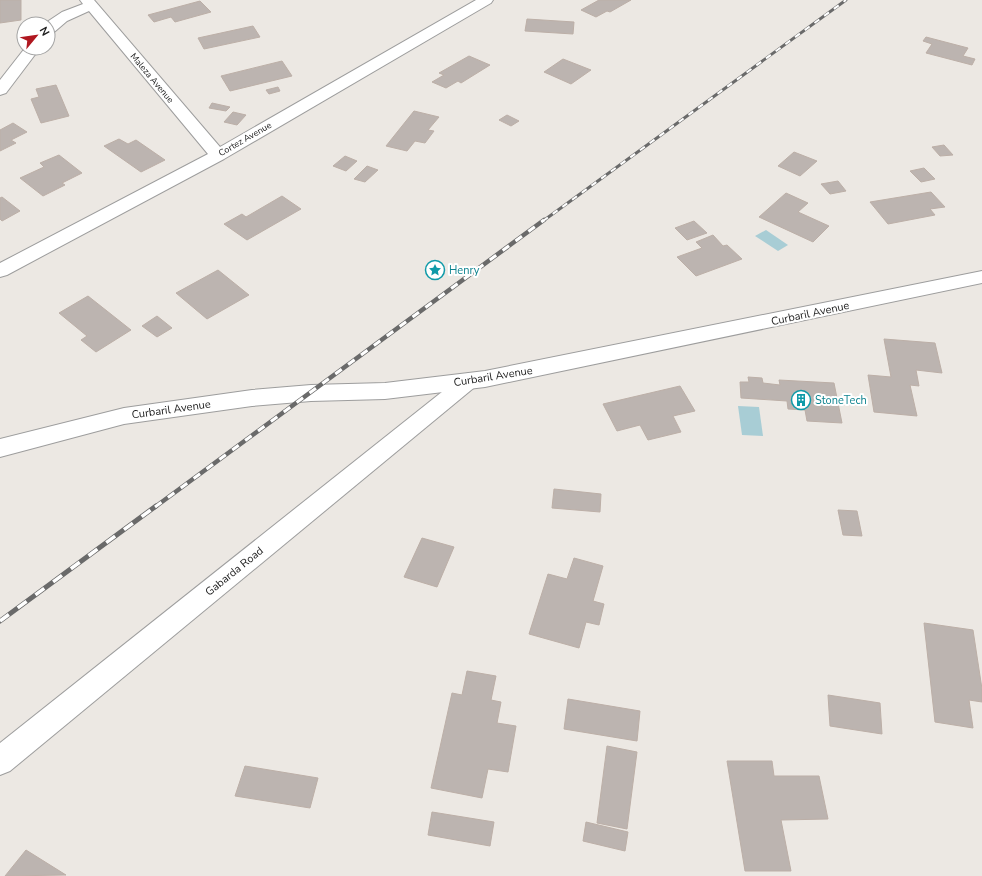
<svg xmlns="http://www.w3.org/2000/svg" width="982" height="876" viewBox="0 0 982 876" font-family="'Nunito Sans',sans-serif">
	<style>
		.water { fill: #a8cdd5 }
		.building { fill: #bcb4b0; stroke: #bcafa7 }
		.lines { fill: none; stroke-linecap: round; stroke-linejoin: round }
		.minor-casing { stroke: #9d9d9d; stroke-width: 2 }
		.tertiary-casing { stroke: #9d9d9d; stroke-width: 2 }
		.minor { fill: #fff; fill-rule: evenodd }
		.tertiary { fill: #fff; fill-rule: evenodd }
		.rail-far2-casing { stroke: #6a6a6a; stroke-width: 3 }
		.rail-far1-casing { stroke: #6a6a6a; stroke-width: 4.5 }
		.rail-casing { stroke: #6a6a6a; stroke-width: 5 }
		.rail-far2 { stroke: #fff; stroke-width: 2; stroke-dasharray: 6; stroke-linecap: butt }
		.rail-far1 { stroke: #fff; stroke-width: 3; stroke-dasharray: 8; stroke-linecap: butt }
		.rail { stroke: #fff; stroke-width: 3.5; stroke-dasharray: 11; stroke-linecap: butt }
		.labels { text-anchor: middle; stroke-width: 4; stroke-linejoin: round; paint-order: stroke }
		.far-street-label { font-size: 9px; fill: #1c1c1c; stroke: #fff }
		.culture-label { font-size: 11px; fill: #0d838f; stroke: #fff; text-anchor: start }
		.street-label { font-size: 11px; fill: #1c1c1c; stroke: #fff }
	</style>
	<rect width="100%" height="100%" fill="#ece8e3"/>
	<!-- water -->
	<g class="water">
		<path d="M766,230l22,15 -10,6 -23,-15z"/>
		<path d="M738,406l21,1 4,29 -21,-1z"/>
	</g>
	<!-- building -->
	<g class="building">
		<path d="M0,0h21v20l-21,3z"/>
		<path d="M599,0h32l-21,12 -3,-1 -11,6 -15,-7z"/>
		<path d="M200,1l11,11 -36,10 -4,-5 -17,5 -6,-7z"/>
		<path d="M527,19l47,3 -1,12 -48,-3z"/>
		<path d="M253,26l7,11 -56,12 -6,-11z"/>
		<path d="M926,37l42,11 -5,8 12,3 -3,6 -46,-12 6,-9 -9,-3z"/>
		<path d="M469,56l21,9 -29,18 -3,-2 -12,7 -14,-6 12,-7 -5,-2z"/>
		<path d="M563,59l28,11 -20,14 -27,-12z"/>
		<path d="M282,61l10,15 -62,15 -9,-15z"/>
		<path d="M56,85l13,31 -28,7 -10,-24 8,-2 -3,-8z"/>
		<path d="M278,87l2,4 -11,3 -3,-4z"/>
		<path d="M212,103l18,4 -4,4 -17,-3z"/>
		<path d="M414,111l25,6 -11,13 6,1 -9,12 -10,-2 -8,10 -21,-5z"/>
		<path d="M233,112l13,3 -9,10 -13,-3z"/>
		<path d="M507,115l12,6 -8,5 -12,-6z"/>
		<path d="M13,123l14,9 -16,8 5,3 -16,8v-21z"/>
		<path d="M119,139l9,5 8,-4 29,20 -24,12 -37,-26z"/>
		<path d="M944,145l9,10 -13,1 -8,-9z"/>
		<path d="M794,152l23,9 -17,15 -22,-10z"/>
		<path d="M59,155l23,18 -20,10 3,2 -22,11 -23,-18 24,-11 -4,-4z"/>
		<path d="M345,156l12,5 -11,10 -13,-5z"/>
		<path d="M367,166l11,4 -13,12 -11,-3z"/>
		<path d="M924,168l11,11 -14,3 -11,-11z"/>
		<path d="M838,181l8,10 -16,3 -9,-10z"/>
		<path d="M931,192l14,15 -15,2 5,6 -47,9 -18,-22z"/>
		<path d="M786,193l22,10 -10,9 31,14 -16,16 -54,-25z"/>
		<path d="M282,196l19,13 -54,31 -23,-16 18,-10 4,3z"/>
		<path d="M2,197l18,14 -18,10 -2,-2v-21z"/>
		<path d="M694,221l13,12 -20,7 -12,-12z"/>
		<path d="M713,235l10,11 4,-1 15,14 -46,17 -19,-19 25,-9 -6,-6z"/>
		<path d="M218,270l31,25 -42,24 -31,-26z"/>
		<path d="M88,296l43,34 -35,22 -15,-12 6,-4 -28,-23z"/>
		<path d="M157,316l15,12 -15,9 -15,-11z"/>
		<path d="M884,339l51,4 7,30 -26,-3 3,16 -9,-1 7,31 -43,-4 -6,-37 23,2z"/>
		<path d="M748,377l14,1 1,5 17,2 -1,-5 55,3 8,40 -35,-2 -2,-11 -17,-1 -1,-8 -46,-3 -1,-16h9z"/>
		<path d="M680,386l15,25 -22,5 8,16 -33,8 -8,-15 -23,6 -14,-27z"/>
		<path d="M554,489l47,5 -1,18 -48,-4z"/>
		<path d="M838,510l19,1 5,25 -19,-1z"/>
		<path d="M422,538l32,9 -17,40 -33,-10z"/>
		<path d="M574,558l29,8 -10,35 11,3 -5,21 -13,-3 -7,26 -50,-14 19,-60 19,5z"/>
		<path d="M924,623l49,7 9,59v13l-13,-2 4,28 -38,-6z"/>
		<path d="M467,671l29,5 -5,24 10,2 -4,21 19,3 -8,46 -20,-3 -6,29 -51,-10 21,-95 10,2z"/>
		<path d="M828,695l52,8 2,31 -52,-8z"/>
		<path d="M568,699l72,12 -3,30 -73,-12z"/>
		<path d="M607,746l30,6 -10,77 -30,-6z"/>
		<path d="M727,761h45l2,15h45l9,43 -47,1 10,51h-46z"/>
		<path d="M245,766l73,12 -8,30 -75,-12z"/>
		<path d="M432,812l62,10 -4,24 -62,-11z"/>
		<path d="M586,822l42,10 -3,19 -42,-10z"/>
		<path d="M26,850l40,25 -61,1z"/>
	</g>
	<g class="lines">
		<!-- minor casing -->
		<g class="minor-casing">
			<g id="minor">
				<path d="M80,0h14l126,147 256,-147h17l-2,3 -267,156 -217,116 -7,2v-14l208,-109 -119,-143 -22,10 -14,12 -5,1v-10h-2l1,-2 15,-10 21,-8z"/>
				<path d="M25,48h15l-34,45 -6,2v-15z"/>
				<path d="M469,373l7,3 3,5 -3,5 -466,385 -10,4v-32l462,-367z"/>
			</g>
		</g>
		<!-- tertiary casing -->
		<g class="tertiary-casing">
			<path id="tertiary" d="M982,271v12l-497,104 -100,12 -74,2 -59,5 -128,18 -124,33v-18l124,-31 128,-18 59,-5 74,-2 100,-12z"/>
		</g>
		<!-- minor -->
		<use href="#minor" class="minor"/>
		<!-- tertiary -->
		<use href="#tertiary" class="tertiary"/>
		<!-- rail-far2 casing -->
		<g class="rail-far2-casing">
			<path id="rail-far2" d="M543,221l303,-221"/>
		</g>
		<!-- rail-far1 casing -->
		<g class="rail-far1-casing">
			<path id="rail-far1" d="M155,507l389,-287"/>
		</g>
		<!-- rail casing -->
		<g class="rail-casing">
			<path id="rail" d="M0,621l156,-115"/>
		</g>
		<!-- rail-far2 -->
		<use href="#rail-far2" class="rail-far2"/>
		<!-- rail-far1 -->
		<use href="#rail-far1" class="rail-far1"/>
		<!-- rail -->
		<use href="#rail" class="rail"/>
	</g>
	<!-- icons -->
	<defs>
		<g id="sight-ring" transform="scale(1)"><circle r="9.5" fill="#fff" stroke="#0f9aa8" stroke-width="1.5"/><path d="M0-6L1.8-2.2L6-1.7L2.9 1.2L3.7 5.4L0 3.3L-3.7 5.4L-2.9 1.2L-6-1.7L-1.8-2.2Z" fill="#0f9aa8"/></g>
		<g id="building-ring" transform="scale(1)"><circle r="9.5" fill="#fff" stroke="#0f9aa8" stroke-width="1.5"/><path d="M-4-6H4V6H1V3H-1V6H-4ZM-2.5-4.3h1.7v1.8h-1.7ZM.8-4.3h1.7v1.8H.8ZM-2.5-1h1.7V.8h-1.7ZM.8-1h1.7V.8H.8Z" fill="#0f9aa8"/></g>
	</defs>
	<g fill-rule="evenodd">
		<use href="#sight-ring" x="435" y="270"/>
		<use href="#building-ring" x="801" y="400"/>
	</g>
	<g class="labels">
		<!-- far-street labels -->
		<g class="far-street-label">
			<text transform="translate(152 78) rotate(50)" y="3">Maleza Avenue</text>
			<text transform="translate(245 139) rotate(-30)" y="3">Cortez Avenue</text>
		</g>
		<!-- culture labels -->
		<g class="culture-label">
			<text x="449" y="274">Henry</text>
			<text x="815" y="404">StoneTech</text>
		</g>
		<!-- street labels -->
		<g class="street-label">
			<text transform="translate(810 313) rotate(-12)" y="4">Curbaril Avenue</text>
			<text transform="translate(493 376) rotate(-9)" y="4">Curbaril Avenue</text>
			<text transform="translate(171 409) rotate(-8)" y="4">Curbaril Avenue</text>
			<text transform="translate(234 571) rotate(-39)" y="4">Gabarda Road</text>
		</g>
	</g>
	<!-- north arrow -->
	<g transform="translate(36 36) rotate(61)"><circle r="19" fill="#ffffff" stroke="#a4a4a4"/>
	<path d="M0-3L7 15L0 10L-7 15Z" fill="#b01820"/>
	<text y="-6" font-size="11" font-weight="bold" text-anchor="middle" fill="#1c1c1c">N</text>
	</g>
</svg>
